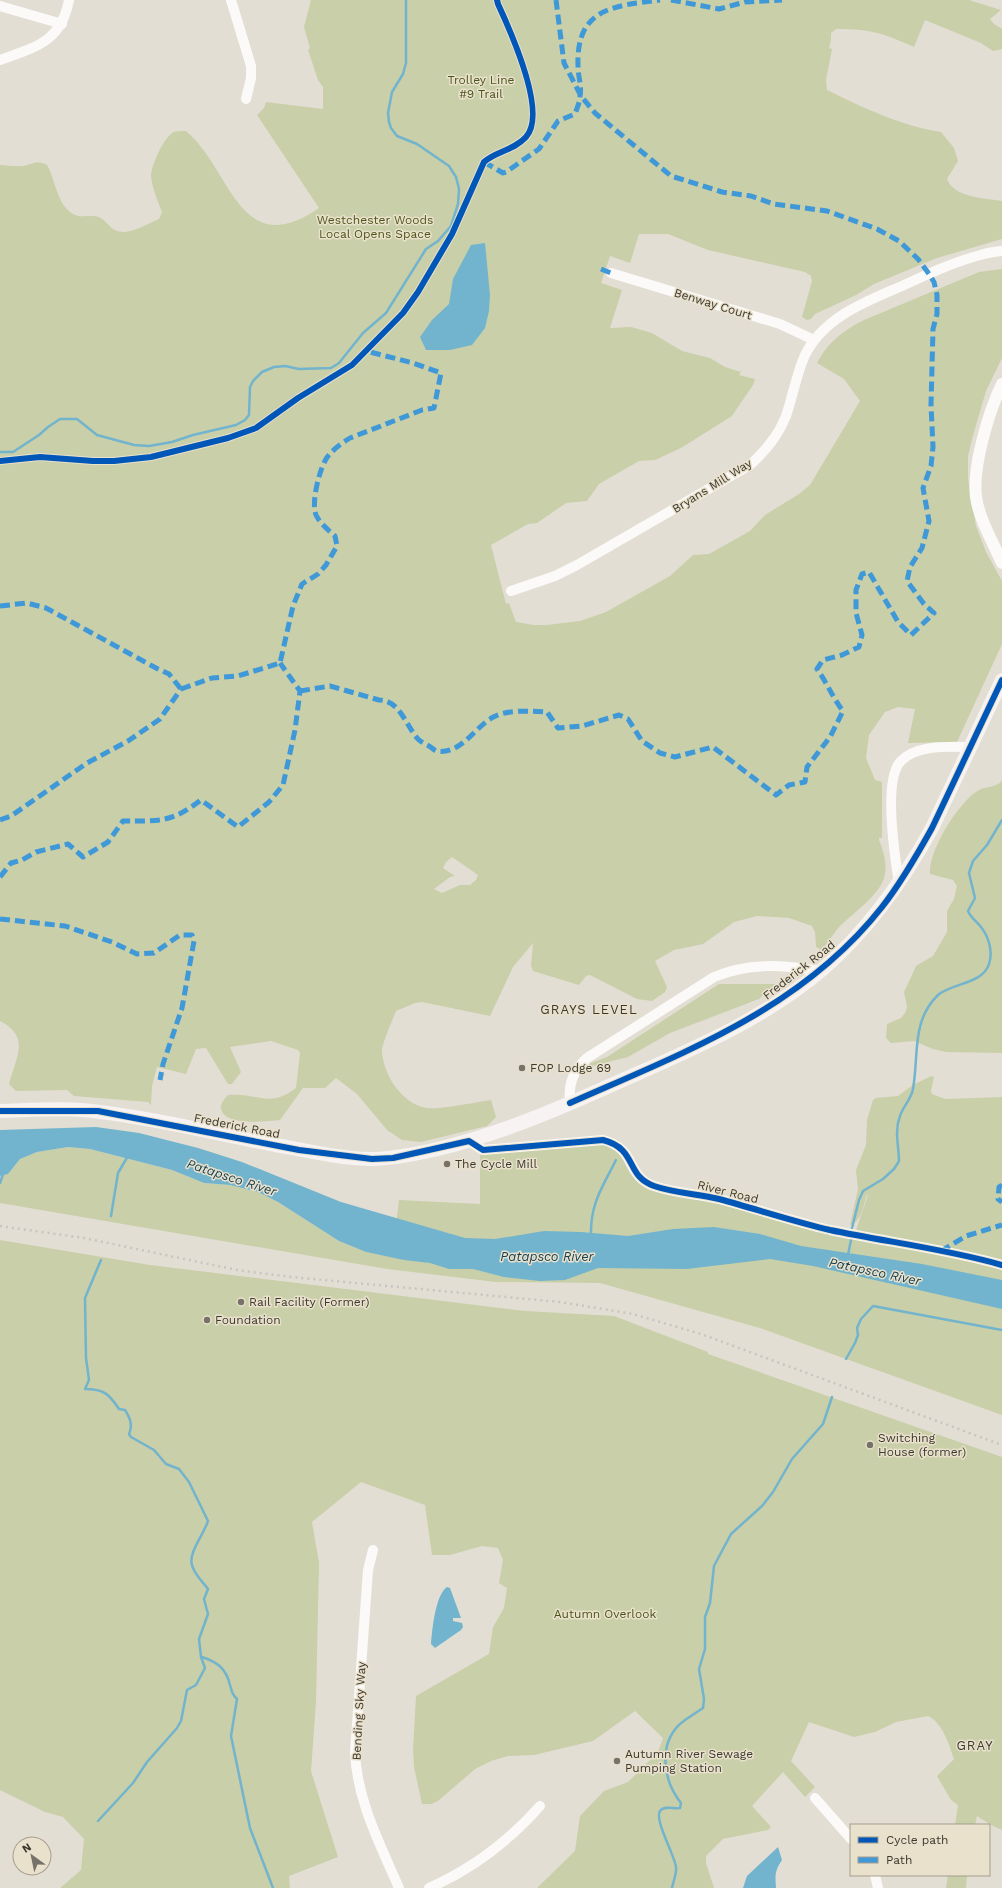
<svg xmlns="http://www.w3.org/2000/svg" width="1002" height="1888" viewBox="0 0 1002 1888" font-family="'Work Sans',sans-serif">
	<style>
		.green { fill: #c9cfa8; fill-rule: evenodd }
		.water { fill: #72b4cd }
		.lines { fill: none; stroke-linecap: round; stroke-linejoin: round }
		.stream { stroke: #72b4cd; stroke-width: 2.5 }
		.minor { stroke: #fbfaf8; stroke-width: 10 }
		.tertiary { stroke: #fbfaf8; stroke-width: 12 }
		.secondary { stroke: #f7f3f2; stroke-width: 14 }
		.rail { stroke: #c7c5c2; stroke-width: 2.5; stroke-dasharray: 2 4; stroke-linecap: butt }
		.quiet { stroke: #3f98d7; stroke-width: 5; stroke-dasharray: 10 5; stroke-linecap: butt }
		.cycleway-casing { stroke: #eae1cc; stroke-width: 8 }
		.cycleway { stroke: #0057b8; stroke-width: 6 }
		.poi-dot { fill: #767269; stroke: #eae1cc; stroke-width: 1.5 }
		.labels { text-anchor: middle; stroke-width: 3; stroke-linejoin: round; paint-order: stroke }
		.park-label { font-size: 12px; fill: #4a551a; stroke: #eae1cc }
		.street-label { font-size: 12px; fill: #3c3830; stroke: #eae1cc }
		.poi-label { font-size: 12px; fill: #3c3830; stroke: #eae1cc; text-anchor: start }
		.neighbourhood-label { font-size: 13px; letter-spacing: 1px; fill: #3c3830; stroke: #eae1cc }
		.water-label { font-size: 13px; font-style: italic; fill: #174153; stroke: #eae1cc }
	</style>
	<rect width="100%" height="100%" fill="#e3ded3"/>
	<!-- green -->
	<g class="green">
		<path d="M311,0h658l32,10 -11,9 4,5 8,5v20l-9,2 -12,-8 -56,-23 -11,27c-31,-14 -44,-18 -78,-18l-5,4v7l-2,8 3,1 -6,31 1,10c36,18 75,36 114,42l13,16 4,13 -11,18c7,19 38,19 55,22v38l-65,19 -63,26 -18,11 -41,19 -4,5 -4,1 -5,-3 10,-36 -1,-5 -6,-4 -97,-22 -40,-16h-29l-9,29 -20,-7 -9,27 21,7 -12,38 21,-1 21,6 30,18 28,7 15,9 16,5 -2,3 16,4 -2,6 -21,31 -51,32 -26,12 -16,1 -40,23 -12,17 -21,2 -29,20 -9,1 -37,21 15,59 3,-1 7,19 18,3h13l33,-4 26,-9 64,-36 23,-21 16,-1 41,-23 15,-16 34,-21 11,-9 50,-84 -16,-22 -27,-16c11,-21 27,-33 47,-43l115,-48 23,-3v89l-16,33 -14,48 -4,17v22l8,48 10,26 16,29v63l-45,98 -49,1 7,-34 -17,-2 -13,5 -16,23 -3,23 9,22 7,2v56h-3v2c4,10 8,22 6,34 -3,20 -32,39 -46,53 -6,7 -11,15 -17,23l-6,-3 -1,-15 -3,-6 -23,-8 -32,-2 -23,6 -31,22 -29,6 -19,11 12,26 -2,5 -13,9 -15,-2 -47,-24 -4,1 -7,9 -46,-14 -2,-6 2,-22 -20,24 -23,49 -68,-14 -7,1 -19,8c-3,8 -15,35 -14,41 2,24 20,52 45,56 12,2 50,-6 64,-8l5,17 -9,9 -66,16 -19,-2 -15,-10 -30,-36 -21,-16 -11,10h-22l-23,32c-13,1 -57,7 -59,-12 -1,-4 4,-10 7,-13 29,-3 41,14 68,-7l4,-35 -2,-3 -27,-9 -41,6 11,25 -9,12h-4l-22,-36 -10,1 -10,25 -29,-7 -5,19 -1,19 -3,-3 -74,-6 -7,-6 -51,1 -7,-7c7,-27 22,-47 -9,-63v-856c7,0 16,2 23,1 10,-2 14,-7 24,-1 9,15 10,45 31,51 6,1 15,-1 21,1 5,2 10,9 14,12 14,9 33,-5 46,-10l3,-7c-4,-11 -10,-24 -11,-36 0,-10 13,-40 23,-44 3,-1 8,-1 12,-1 46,39 53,132 133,77l-62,-93 7,-7 2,-6 57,7v-22l-5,-7 -10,-30 2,-2 -6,-21zM452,857l26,18 -2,5 -6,5h-10l-18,8 -8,-4 16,-12 5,-1 -12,-8 3,-6z"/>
		<path d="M1002,781v272l-56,-1 -13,-3 -19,-8 -23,2 -5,-5 1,-14 14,-6 4,-5 2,-6 -3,-15 9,-19 3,-7 17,-10 14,-24v-21l7,-12 3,-13 -4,-6 -23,-6c-2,-23 29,-73 49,-84 8,-4 16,-2 23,-9z"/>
		<path d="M719,984h56l-16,15 -89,34 -42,24 -43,11 6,-5 16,-6z"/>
		<path d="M931,1076l3,1 -3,14 1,3 13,5 57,-2v318l-242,-87 -160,-45 -104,-1 -109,-13 -387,-66v-27l8,-2 12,-15 17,-7 31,-5 22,2 82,21 32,13 26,2 28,7 20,10 61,39 27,11 26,5 7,-57 81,4v-50l121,-10c27,8 20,23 36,37 5,5 10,7 17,9l62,13 137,36 15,-44h-1c-4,11 -5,26 -17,30l8,-36 -2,-19 10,-25 1,-25 6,-20 3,-2 22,-2 15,-11z"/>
		<path d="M0,1240l150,25 375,46 89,5 94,36v2l294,103v373l-11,-5 -14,-9 -2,9h-20l3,-20 -7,-5 -14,-24 17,-17c-5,-14 -11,-36 -26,-43l-32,6 -21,10 -21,5 -45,-15 -18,39 24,26 -10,10 -22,-25 -31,34 19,21 -3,3 -45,9 -17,17v7l8,25h-177l38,-37 5,-35 24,-25 24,-9 30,-30 5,-14 -28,-27 -42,30 -59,14 -26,1 -17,5 -16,8 -37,32 -7,3h-9l-8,-37 -1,-17 3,-54 73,-42 4,-27 11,-19 3,-20 -8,-5 4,-23 -5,-12 -16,-2 -32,9h-18l-7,-50 -64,-23 -49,40 7,41 -3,139 -5,69 27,86 -49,19 1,12h-230l21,-18 3,-31 -21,-22 -18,-5 -45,-22z"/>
		<path d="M948,1875h19l-1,13h-20z"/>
	</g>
	<!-- water -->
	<g class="water">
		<path d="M485,243l5,52 -1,16 -4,17 -13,17 -22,5h-24l-6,-13 12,-17 17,-16 4,-25 18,-34z"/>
		<path d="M96,1127l43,6 59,15 44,14 99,40 124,36 30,1 49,-8 37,1 47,4 45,-7 41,-2 46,7 41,12 121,18 80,16v29l-189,-43 -43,-7 -83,10 -89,-1 -33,12 -25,1 -36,-4 -31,-8h-24l-19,-6 -26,-3 -38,-8 -27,-11 -61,-39 -20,-10 -28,-7 -26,-2 -32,-13 -82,-21 -22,-2 -31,5 -17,7 -12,15 -8,2v-46z"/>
		<path d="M447,1587l3,1 11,30h-8v3l9,2 1,4 -2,3 -26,18 -4,-4c1,-12 4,-49 16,-57z"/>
		<path d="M778,1847l4,13c-7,11 -7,14 -6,28h-33l4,-12z"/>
	</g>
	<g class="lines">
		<!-- stream -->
		<g class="stream">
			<path d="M0,452h13l26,-17 9,-8 12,-8h17l20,16 37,10 15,1 23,-4 21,-7 43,-10 9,-5 4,-5 1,-28 3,-6 9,-9 12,-5 11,-1 14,3 32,-1 8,-5 24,-30 23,-20 40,-64 12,-8 13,-15 7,-22 1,-15 -3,-12 -7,-11 -32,-22 -20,-8 -6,-8 -2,-6 -1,-9 4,-21 11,-18 3,-11v-63"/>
			<path d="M0,1183l3,-9"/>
			<path d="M111,1216l7,-43 10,-17"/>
			<path d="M852,1228l7,-28 4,-9 20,-12 11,-10 5,-8c0,-14 -5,-30 1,-45 3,-10 11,-16 13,-27 6,-33 -2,-68 25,-94 14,-12 45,-11 51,-31 4,-12 0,-27 -8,-37 -5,-6 -10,-9 -13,-16l7,-13 -6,-25 4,-12 14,-16 15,-25"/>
			<path d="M591,1236c-1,-32 11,-48 25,-76"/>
			<path d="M848,1255l3,-15"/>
			<path d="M846,1359l9,-16 3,-8 -1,-7 4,-9 12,-13 129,24"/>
			<path d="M202,1657c15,5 24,11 28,28 2,7 2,9 7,14l-6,37 19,92 23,60"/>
			<path d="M98,1821l35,-38 14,-21 30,-34 4,-7 6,-31 9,-5 9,-17 -4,-11 -2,-18 9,-25 -4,-15 4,-10c-6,-8 -14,-15 -16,-24 -4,-12 12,-31 16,-44l-19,-39 -10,-13 -13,-5 -12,-14 -23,-13 -2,-3c4,-9 1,-16 -4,-24l-6,-1c-10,-15 -15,-20 -34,-20l4,-9 -3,-22 -1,-60 16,-38"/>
			<path d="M672,1888c1,-6 5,-15 4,-21 -1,-11 -22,-47 -16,-56 4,-6 14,-2 20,-3l1,-5c-19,-24 -24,-63 4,-83 6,-4 12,-8 18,-12l1,-9 -5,-30 6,-20v-32l5,-14 4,-37 17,-32 31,-28 11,-14 19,-33 31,-35 9,-27"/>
		</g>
		<!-- minor -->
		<g class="minor">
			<path d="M231,0l20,66v12l-5,21"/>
			<path d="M0,6l62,18"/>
			<path d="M0,60c36,-13 61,-18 69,-60"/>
			<path d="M611,273l169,51 34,16"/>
			<path d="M511,591l44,-15 22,-11 173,-100c16,-15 28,-29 36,-49 7,-20 10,-41 19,-61 19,-38 60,-53 97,-69 26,-12 54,-25 82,-32 6,-2 12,-2 18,-3"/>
			<path d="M899,883c-4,-25 -16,-101 1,-121 16,-18 49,-15 71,-15"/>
			<path d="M570,1103c-2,-19 3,-32 17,-45l127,-81c36,-15 69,-12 106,-6"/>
			<path d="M469,1141l14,9 120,-10c35,9 22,36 51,46 20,7 44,8 65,13 37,10 73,22 111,31 57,12 116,19 172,35"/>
			<path d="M373,1550l-5,20 -13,182c2,49 25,92 44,136"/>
			<path d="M815,1798l36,41"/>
			<path d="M875,1875l3,13"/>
			<path d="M429,1888c43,-19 80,-47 111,-82"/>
		</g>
		<!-- tertiary -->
		<path class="tertiary" d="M1002,384c-13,27 -30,83 -26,113 3,22 17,45 26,66"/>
		<!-- secondary -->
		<path class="secondary" d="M0,1111c33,-1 68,-4 100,1 59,7 118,22 176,33 31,6 63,13 94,14 23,0 46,-5 68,-10 62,-15 120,-40 178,-66 72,-32 146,-62 207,-114 46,-40 80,-88 109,-141l70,-148"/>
		<!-- rail -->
		<path class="rail" d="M0,1226l84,12 153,32 54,7 269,25 73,12 68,20 301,111"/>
		<!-- quiet -->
		<g class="quiet">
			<path d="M671,0l48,9 26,-7 37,-2"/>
			<path d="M484,162l19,11 3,-1 33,-23 19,-28 17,-7c2,-6 5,-12 5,-18 2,-9 -2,-20 -2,-30 -2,-58 35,-60 82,-66"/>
			<path d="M601,269l10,4"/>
			<path d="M0,606l27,-3 19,5 110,60 13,6 12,15"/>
			<path d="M181,689l31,-11 26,-2 42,-13 13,-57 9,-22 16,-10 8,-9 11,-19 -2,-10c-7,-6 -15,-13 -19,-21 -5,-12 3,-43 9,-54 4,-9 17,-18 25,-23l72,-28 12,-2 7,-35 -28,-10 -47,-12"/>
			<path d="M300,691l30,-5 49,14c21,0 27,26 39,39 3,3 7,5 11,7 2,1 5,4 7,5 24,4 37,-21 54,-32 14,-10 41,-8 57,-7l11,16 24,-2 37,-11 9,4 14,22 18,12 15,4 38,-10 63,48 13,-10 16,-3 2,-15 23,-30 13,-26c-10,-13 -16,-28 -26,-42l6,-9 19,-5 17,-8 3,-12 -6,-22v-23l6,-16 7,-2 29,50 13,13 23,-22 -10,-9 -17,-23 3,-14 12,-19 7,-27 -6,-33 8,-22 2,-19 -2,-42 2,-76 4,-15v-19l-3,-13 -5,-8 -11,-15 -19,-18 -22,-12 -50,-18 -53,-7 -23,-8 -29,-4 -51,-16 -76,-63 -14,-17 -17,-33 -8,-63"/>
			<path d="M0,820l11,-4 76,-53 41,-22 32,-22 21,-30"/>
			<path d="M0,877l11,-14 11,-3 14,-8 32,-8 15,13 25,-15 15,-21c36,0 48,2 78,-21l37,27 31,-25 14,-17 12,-55 5,-39 -20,-28"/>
			<path d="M0,919l65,7 47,16 25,12 17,-1 26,-18h12l2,6 -12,67 -19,56 -3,16"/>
			<path d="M1002,1185l-3,2 -1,12 4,3"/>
			<path d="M941,1251l25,-15 36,-11"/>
		</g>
		<!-- cycleway casing -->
		<g class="cycleway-casing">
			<g id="cycleway">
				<path d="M0,461l40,-4 53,4h21l37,-4 77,-19 28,-10 42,-30 54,-33 51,-52 15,-21 34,-58 32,-72c12,-11 29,-11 42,-25 22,-24 -16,-107 -28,-133l-1,-4"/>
				<path d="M570,1103c115,-51 232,-94 312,-196 19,-24 35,-52 50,-79l70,-148"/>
				<path d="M0,1111h98l201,39 73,9 21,-1 76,-17 14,9 120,-10c35,9 22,36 51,46 20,7 44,8 65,13 37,10 73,22 111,31 57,12 116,19 172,35"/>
			</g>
		</g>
		<!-- cycleway -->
		<use href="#cycleway" class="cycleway"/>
	</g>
	<!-- markers -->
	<g class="poi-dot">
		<circle cx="522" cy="1068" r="4"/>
		<circle cx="447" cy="1164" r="4"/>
		<circle cx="241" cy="1302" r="4"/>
		<circle cx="207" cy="1320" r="4"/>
		<circle cx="870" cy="1445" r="4"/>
		<circle cx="617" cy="1761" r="4"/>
	</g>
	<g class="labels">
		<!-- park labels -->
		<g class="park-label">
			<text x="481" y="84">Trolley Line<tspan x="481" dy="14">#9 Trail</tspan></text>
			<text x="375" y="224">Westchester Woods<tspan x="375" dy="14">Local Opens Space</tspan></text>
			<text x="605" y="1618">Autumn Overlook</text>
		</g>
		<!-- street labels -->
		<g class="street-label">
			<text transform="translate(713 304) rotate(17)" y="4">Benway Court</text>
			<text transform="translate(712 486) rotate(-32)" y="4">Bryans Mill Way</text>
			<text transform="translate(799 970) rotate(-38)" y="4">Frederick Road</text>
			<text transform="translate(237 1126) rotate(11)" y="4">Frederick Road</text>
			<text transform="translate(728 1192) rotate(14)" y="4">River Road</text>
			<text transform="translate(359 1711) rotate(-87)" y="4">Bending Sky Way</text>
		</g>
		<!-- poi labels -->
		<g class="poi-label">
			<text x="530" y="1072">FOP Lodge 69</text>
			<text x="455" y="1168">The Cycle Mill</text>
			<text x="249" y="1306">Rail Facility (Former)</text>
			<text x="215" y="1324">Foundation</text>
			<text x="878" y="1442">Switching<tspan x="878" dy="14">House (former)</tspan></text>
			<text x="625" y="1758">Autumn River Sewage<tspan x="625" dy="14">Pumping Station</tspan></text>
		</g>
		<!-- neighbourhood labels -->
		<g class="neighbourhood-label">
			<text x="589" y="1014">GRAYS LEVEL</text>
			<text x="975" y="1750">GRAY</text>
		</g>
		<!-- water labels -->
		<g class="water-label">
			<text transform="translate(232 1177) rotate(18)" y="5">Patapsco River</text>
			<text x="547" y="1261">Patapsco River</text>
			<text transform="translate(875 1271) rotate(12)" y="5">Patapsco River</text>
		</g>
	</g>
	<!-- legend -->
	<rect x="850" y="1824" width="140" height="52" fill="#eae1cc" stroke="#a49d8e"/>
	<rect x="858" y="1837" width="20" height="6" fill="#0057b8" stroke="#a49d8e"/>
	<text x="886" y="1844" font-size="12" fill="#3c3830">Cycle path</text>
	<rect x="858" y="1857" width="20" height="6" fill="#3f98d7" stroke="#a49d8e"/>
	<text x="886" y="1864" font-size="12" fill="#3c3830">Path</text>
	<!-- north arrow -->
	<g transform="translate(32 1856) rotate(327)"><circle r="19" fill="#eae1cc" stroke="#a49d8e"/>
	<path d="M0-3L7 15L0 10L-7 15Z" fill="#767269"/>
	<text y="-6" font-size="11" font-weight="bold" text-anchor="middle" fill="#3c3830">N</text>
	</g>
</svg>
